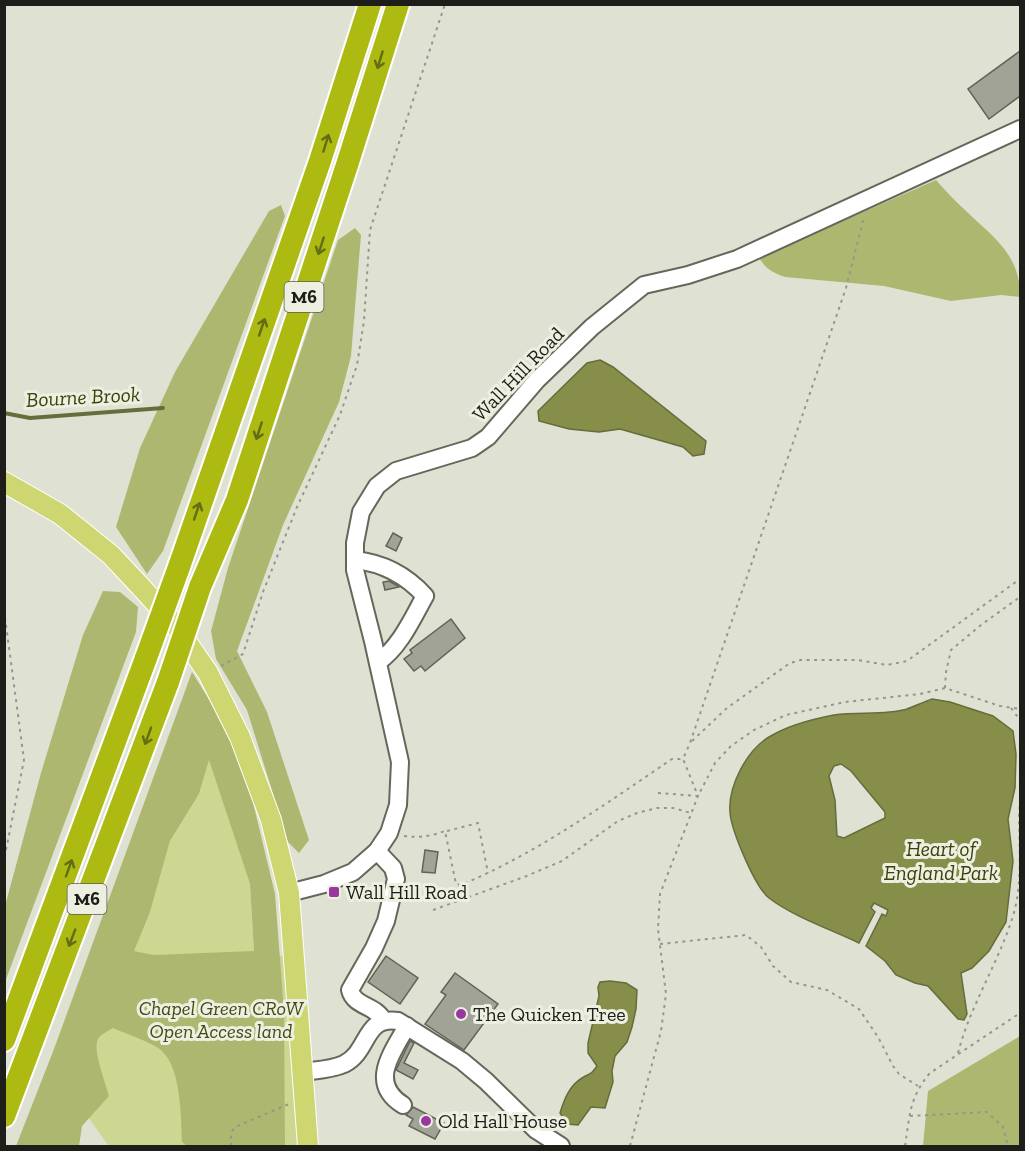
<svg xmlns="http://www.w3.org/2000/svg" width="1025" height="1151" viewBox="0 0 1025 1151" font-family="'Zilla Slab',serif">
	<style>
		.green { fill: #cdd792 }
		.forest { fill: #adb770; fill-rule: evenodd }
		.water { fill: #868e49; stroke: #666c3b; stroke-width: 1.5; fill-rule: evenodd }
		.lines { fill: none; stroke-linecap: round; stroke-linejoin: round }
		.stream { stroke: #666c3b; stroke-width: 4 }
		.building { fill: #a1a396; stroke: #616357; stroke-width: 1.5 }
		.minor-casing { stroke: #65675a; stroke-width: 20 }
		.major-casing { stroke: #fff; stroke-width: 22 }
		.highway-casing { stroke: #fff; stroke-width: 26 }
		.path { stroke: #95978c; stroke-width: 2; stroke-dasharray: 3 4.5; stroke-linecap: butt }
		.minor { stroke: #fff; stroke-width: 16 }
		.major { stroke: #cdd671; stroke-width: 20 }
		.highway { stroke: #acba12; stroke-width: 22 }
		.highway-bridge-casing { stroke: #fff; stroke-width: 26; stroke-linecap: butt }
		.highway-bridge { stroke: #acba12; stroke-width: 22 }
		.oneway { stroke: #646c16 }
		.poi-dot { fill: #98389f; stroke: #edefe0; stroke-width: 2 }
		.labels { text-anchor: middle; stroke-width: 6; stroke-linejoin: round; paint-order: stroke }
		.shield { fill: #edefe0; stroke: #5b5d55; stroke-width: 1.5 }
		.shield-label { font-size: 18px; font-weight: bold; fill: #1d1e19 }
		.street-label { font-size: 20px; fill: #1d1e19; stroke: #edefe0 }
		.poi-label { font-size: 20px; fill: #1d1e19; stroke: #edefe0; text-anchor: start }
		.park-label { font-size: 20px; font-style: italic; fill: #444a15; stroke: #edefe0 }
		.water-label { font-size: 21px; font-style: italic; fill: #3c410a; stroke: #edefe0 }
	</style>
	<rect width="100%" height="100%" fill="#dfe2d3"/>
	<!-- green -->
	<path class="green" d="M209,759l41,125 4,67 29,5 17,190 -192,-1 -33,-46 11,-33 11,-27 52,-85 -16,-3 17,-39 20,-71 29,-47z"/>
	<!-- forest -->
	<g class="forest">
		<path d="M936,180c9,10 19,21 29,30 28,27 56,45 55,87l-19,-2 -50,6 -67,-15 -99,-9c-12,-4 -19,-8 -26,-19z"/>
		<path d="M281,205l4,11 -122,335 -16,23 -31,-47 24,-79 35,-76 94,-161z"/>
		<path d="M355,228l6,7 -10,121 -12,46 -56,123 -46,126 30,61 42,128 -10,13 -11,-11 -41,-132 -31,-51 -5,-28 17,-63 110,-328z"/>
		<path d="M103,591l17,1 18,15 -2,25 -131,350v-76l36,-133 42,-138z"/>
		<path d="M192,672l31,50 23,51 29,121 9,117 1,135h-98l-5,-4c-1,-25 -1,-72 -19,-90 -6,-8 -39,-19 -50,-24 -5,3 -13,7 -15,11 -6,10 8,45 11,57l-27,30 -3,20h-63l38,-97zM209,760l41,124 4,67 -100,4 -20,-4 16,-39 20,-71 29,-47z"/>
		<path d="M1020,1036v110h-97l5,-55z"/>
	</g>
	<!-- water -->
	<g class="water">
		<path d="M600,360l13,7 93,74 -2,13 -11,2 -10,-9 -63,-18 -21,3 -30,-3 -30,-8 -1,-10 49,-48z"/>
		<path d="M932,699l18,3 43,14 20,15 3,23 -1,34 -7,31 5,42 -7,61 -17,29 -17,17 -11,5 6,41 -3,6 -6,-1 -30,-33 -13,-3 -19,-8 -11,-14 -19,-15 16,-32 4,2 2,-6 -14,-7 -3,5 4,4 -16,31c-27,-13 -67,-27 -90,-45 -14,-11 -38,-68 -39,-86 -2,-26 17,-62 39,-75 18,-11 44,-18 65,-22 24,-4 49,1 73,-6 8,-3 17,-7 25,-10zM841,764l10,7 34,41v6l-41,20 -7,-2 -2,-36 -6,-24 5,-10z"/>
		<path d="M610,981l16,2 11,7 -1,19 -4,18 -5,15 -12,14 -3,15 1,11 -8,26 -14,-1 -13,18 -11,-1 -7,-11c4,-13 9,-27 22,-35 8,-5 9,-3 15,-12l-9,-13v-10l11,-47 -1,-9 2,-5z"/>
	</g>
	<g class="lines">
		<!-- stream -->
		<path class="stream" d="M4,413l26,5 133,-10"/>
	</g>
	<!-- building -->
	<g class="building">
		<path d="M1020,51v45l-31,23 -21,-30z"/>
		<path d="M393,533l9,5 -6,13 -10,-5z"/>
		<path d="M389,581l7,4 3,2 -14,3 -2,-8z"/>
		<path d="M451,619l14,19 -40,33 -4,-5 -7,5 -10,-12 8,-6 -2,-3z"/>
		<path d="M425,850l13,2 -3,21 -13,-1z"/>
		<path d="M386,956l32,22 -18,26 -32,-22z"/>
		<path d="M455,973l43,31 -34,46 -39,-26 21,-29 -5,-3z"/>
		<path d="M410,1041l4,2 -10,20 14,7 -5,9 -17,-9z"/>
		<path d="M413,1107l31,16 -9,16 -26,-13 4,-7 -7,-4z"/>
	</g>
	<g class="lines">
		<!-- minor casing -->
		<g class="minor-casing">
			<g id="minor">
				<path d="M355,560c28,3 51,15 70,36 -13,23 -25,51 -47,66"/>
				<path d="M377,851l16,17 3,11 -10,42 -12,27 -24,42c4,17 26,15 33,30"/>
				<path d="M289,893l35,-9 29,-12 24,-21 12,-18 9,-28 2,-43 -27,-121 -18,-71v-27l6,-31 16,-26 19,-15 76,-23 16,-11 49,-57 55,-53 52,-42 44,-10 49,-16 283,-130"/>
				<path d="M302,1072c14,-2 29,-2 42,-8 26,-13 19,-48 54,-43l64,40 24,20 50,49 25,16"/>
				<path d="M403,1105c-35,-22 -11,-52 4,-79"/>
			</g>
		</g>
		<!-- major casing -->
		<g class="major-casing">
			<path id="major" d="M4,482l56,32 51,41 29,31 33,36 35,51 32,64 31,83 18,73 19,253"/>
		</g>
		<!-- highway casing -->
		<g class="highway-casing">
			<g id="highway">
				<path d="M179,567l141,-406 50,-157"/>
				<path d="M200,587l37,-87 110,-335 51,-161"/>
				<path d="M4,1040l142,-382"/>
				<path d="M4,1116l164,-434"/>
			</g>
		</g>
		<!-- path -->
		<g class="path">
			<path d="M4,610l20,150 -20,100"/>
			<path d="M221,666l22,-12 20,-62 34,-85 43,-92 17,-50 7,-44 6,-91 75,-226"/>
			<path d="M945,688l1,-16 5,-22 30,-25 39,-28"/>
			<path d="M1011,708l9,12"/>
			<path d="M692,741l35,-33 63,-45 11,-3h56l30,5 20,-4 113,-82"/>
			<path d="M658,793l40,3 17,-33 16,-17 23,-16 32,-15 59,-13 75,-8 25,-6 55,18 20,3"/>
			<path d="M447,831l31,-8 10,50"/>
			<path d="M404,836c15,2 27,0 41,-5l11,53 5,1c76,-32 143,-80 211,-126h11"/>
			<path d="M433,910l91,-33 38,-16 56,-40 19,-8 20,-5h16l18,5"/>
			<path d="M660,944l86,-9 15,12 12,19 18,16 36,8 32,19 19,28 15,29 6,8 19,12"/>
			<path d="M958,1053c12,-47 40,-89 55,-137 10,-33 6,-70 6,-105l1,-6"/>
			<path d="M910,1116l77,-4 16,15 5,19"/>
			<path d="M231,1146v-13l4,-6 54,-23"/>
			<path d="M630,1146l31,-115 5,-37 -8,-65 2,-35 38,-98 -15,-37 7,-16 156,-455 18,-71"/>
			<path d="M905,1146c5,-31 4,-48 25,-73l90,-60"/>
		</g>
		<!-- minor -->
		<use href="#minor" class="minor"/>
		<!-- major -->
		<use href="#major" class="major"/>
		<!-- highway -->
		<use href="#highway" class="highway"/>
		<!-- highway-bridge casing -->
		<g class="highway-bridge-casing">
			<g id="highway-bridge">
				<path d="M146,658l33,-91"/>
				<path d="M168,682l32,-95"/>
			</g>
		</g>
		<!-- highway-bridge -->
		<use href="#highway-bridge" class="highway-bridge"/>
	</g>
	<!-- one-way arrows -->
	<defs><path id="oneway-shaft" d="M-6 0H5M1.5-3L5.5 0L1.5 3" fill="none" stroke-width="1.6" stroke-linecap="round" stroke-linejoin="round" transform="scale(1.5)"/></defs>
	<g class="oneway">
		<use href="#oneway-shaft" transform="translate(380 60) rotate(107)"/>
		<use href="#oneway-shaft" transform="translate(326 143) rotate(-73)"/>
		<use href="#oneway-shaft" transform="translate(321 246) rotate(108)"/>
		<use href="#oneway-shaft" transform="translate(262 327) rotate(-71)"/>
		<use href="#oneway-shaft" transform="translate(259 431) rotate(108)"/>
		<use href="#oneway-shaft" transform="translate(197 511) rotate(-71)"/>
		<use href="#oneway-shaft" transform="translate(148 736) rotate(110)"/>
		<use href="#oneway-shaft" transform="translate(69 868) rotate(-70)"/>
		<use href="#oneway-shaft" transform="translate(72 938) rotate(111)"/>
	</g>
	<!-- markers -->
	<g class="poi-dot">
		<rect x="328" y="886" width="12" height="12" rx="3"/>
		<circle cx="461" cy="1014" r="6"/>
		<circle cx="426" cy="1121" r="6"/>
	</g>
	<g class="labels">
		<!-- shield labels -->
		<g class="shield">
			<rect x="284.5" y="282" width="39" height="30" rx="4.5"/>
			<rect x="67.5" y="884" width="39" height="30" rx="4.5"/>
		</g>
		<g class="shield-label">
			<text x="304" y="303">M6</text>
			<text x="87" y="905">M6</text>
		</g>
		<!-- street labels -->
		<g class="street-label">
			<text transform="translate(518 374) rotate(-46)" y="7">Wall Hill Road</text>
		</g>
		<!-- poi labels -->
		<g class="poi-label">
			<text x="346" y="899">Wall Hill Road</text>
			<text x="473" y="1021">The Quicken Tree</text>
			<text x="438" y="1128">Old Hall House</text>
		</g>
		<!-- park labels -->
		<g class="park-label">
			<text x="221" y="1015">Chapel Green CRoW<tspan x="221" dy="23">Open Access land</tspan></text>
		</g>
		<!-- water labels -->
		<g class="water-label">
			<text transform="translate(83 397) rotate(-3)" y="7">Bourne Brook</text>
			<text x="941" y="856">Heart of<tspan x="941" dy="24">England Park</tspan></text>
		</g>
	</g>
	<!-- border -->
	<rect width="1025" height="1151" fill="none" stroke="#1d1e19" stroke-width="12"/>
</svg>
